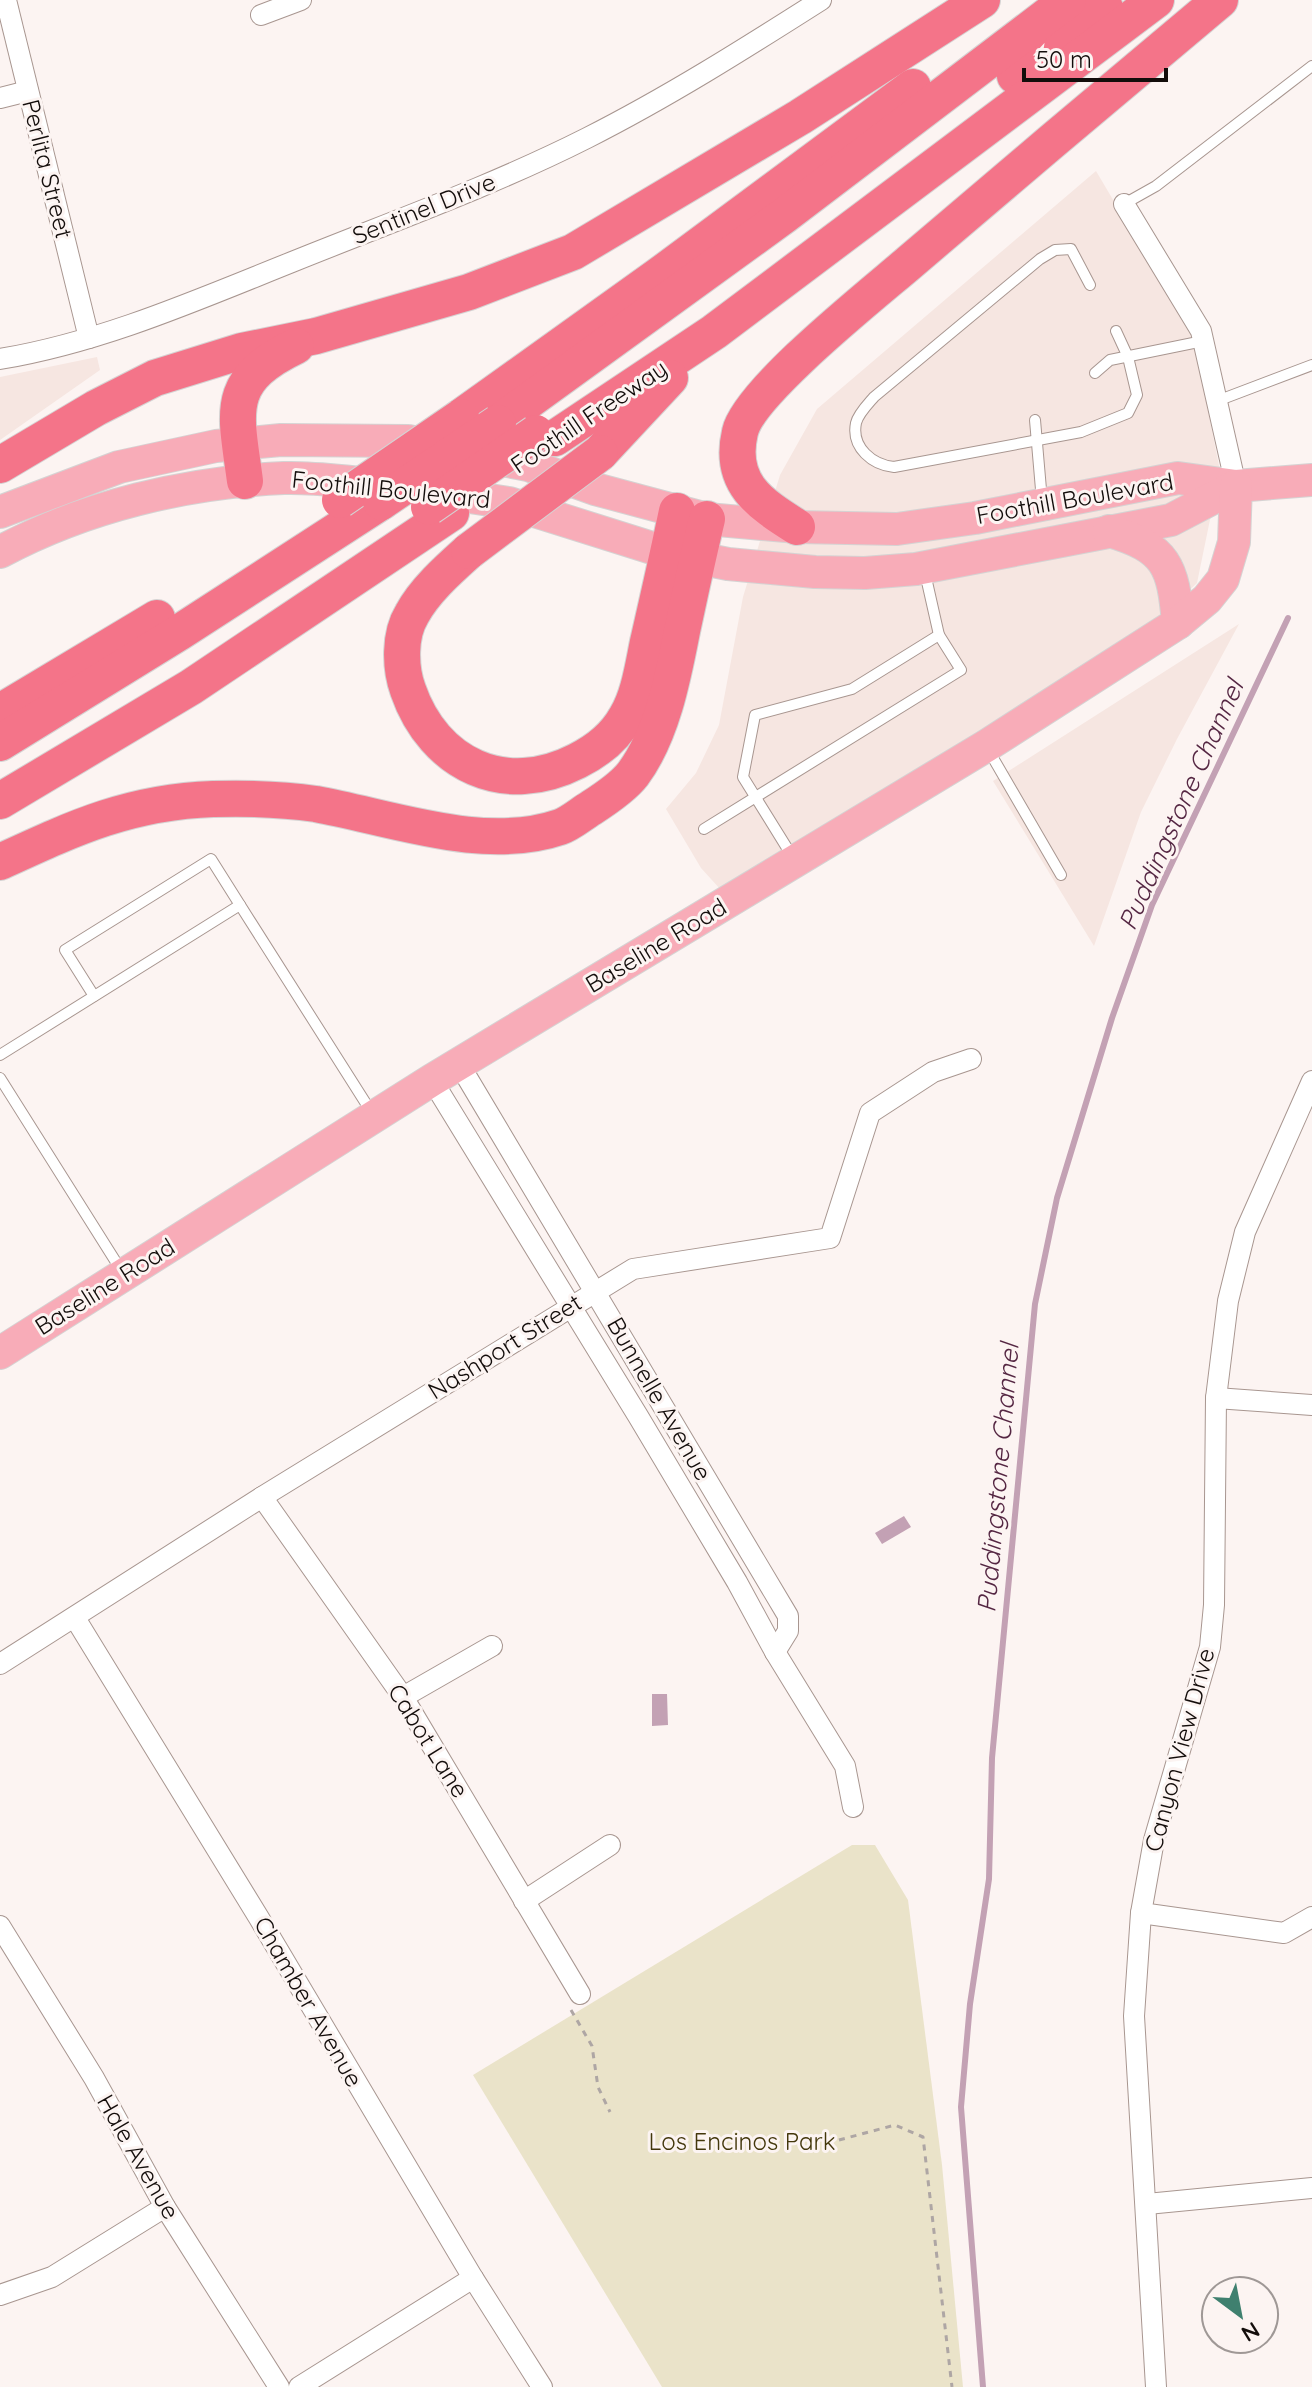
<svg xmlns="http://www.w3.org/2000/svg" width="1312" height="2387" viewBox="0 0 1312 2387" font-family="Quicksand,sans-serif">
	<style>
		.built { fill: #f6e6e1 }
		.green { fill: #eae3c9 }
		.water { fill: #c3a1b4 }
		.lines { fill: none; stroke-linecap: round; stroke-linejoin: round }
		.stream { stroke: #c3a1b4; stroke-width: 6 }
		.service-casing { stroke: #a89690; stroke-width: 12 }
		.minor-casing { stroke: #a89690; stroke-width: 22 }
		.primary-casing { stroke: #d5d3d3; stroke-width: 34 }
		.motorway-casing { stroke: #d5d3d3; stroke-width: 38 }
		.path { stroke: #aea6a4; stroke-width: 3; stroke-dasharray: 6 6; stroke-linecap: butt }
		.service { stroke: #fff; stroke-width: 10 }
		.minor { stroke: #fff; stroke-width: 20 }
		.primary { stroke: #f8acb8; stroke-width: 32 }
		.motorway { stroke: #f47489; stroke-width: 36 }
		.motorway-bridge-casing { stroke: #d5d3d3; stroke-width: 38; stroke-linecap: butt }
		.motorway-bridge { stroke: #f47489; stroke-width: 36 }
		.labels { text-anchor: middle; stroke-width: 6; stroke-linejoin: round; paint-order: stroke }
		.street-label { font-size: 24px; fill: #130d0b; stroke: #fcf4f2 }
		.park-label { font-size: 24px; fill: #43370b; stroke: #fcf4f2 }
		.water-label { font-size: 26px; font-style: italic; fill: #552743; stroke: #fcf4f2 }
	</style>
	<rect width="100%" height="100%" fill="#fcf4f2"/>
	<!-- built -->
	<g class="built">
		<path d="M1096,171l97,164 27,136 -23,112 -69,65 -407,242 -20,-22 -35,-59 30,-36 23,-48 24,-128 37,-122 37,-66z"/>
		<path d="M97,357l3,13 -100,70v-63z"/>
		<path d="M1239,624l-62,115 -36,73 -47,134 -101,-165z"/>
	</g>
	<!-- green -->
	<path class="green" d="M852,1845h23l33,55 34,265 21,222h-301l-189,-312z"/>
	<!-- water -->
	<g class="water">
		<path d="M904,1516l7,11 -29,17 -7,-11z"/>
		<path d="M652,1694h15l1,31 -16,1z"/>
	</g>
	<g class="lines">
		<!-- stream -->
		<path class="stream" d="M983,2387l-22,-280 9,-103 19,-125 3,-121 43,-454 22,-106 55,-180 40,-113 136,-287"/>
		<!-- service casing -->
		<g class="service-casing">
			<g id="service">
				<path d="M1124,204l32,-18 156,-120"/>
				<path d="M1090,285l-19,-36 -16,1 -15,9 -166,138c-6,7 -16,17 -18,26 -5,25 17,42 38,44l187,-35 47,-19 9,-18 -9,-38 -12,-26"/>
				<path d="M1095,373l15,-13 93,-19"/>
				<path d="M1217,401l95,-36"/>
				<path d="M1035,420l7,81"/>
				<path d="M989,751l72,124"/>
				<path d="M704,829l257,-159 -22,-35 -14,-62"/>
				<path d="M792,856l-49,-79 12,-62 97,-26 87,-54"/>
				<path d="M94,996l-29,-46 146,-91 29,46"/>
				<path d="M0,1055l240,-150 132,208"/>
				<path d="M0,1078l121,192"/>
			</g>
		</g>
		<!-- minor casing -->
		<g class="minor-casing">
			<g id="minor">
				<path d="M6,0l83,338"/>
				<path d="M261,15l40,-15"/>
				<path d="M0,98l28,-7"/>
				<path d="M1124,204l77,127 35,155"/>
				<path d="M0,359c102,-17 197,-59 292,-97 99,-40 200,-76 295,-124 81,-41 157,-89 234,-138"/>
				<path d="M459,1064l329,552v15l-13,21"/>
				<path d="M432,1080l206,336 99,166 38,70 70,114 8,41"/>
				<path d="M1216,1398l96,7"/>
				<path d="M262,1497l141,200 177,297"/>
				<path d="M75,1618l184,300 214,360 69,109"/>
				<path d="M0,1664l262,-167 371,-228 197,-31 40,-125 63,-41 38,-13"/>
				<path d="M403,1697l89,-51"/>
				<path d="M524,1901l86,-56"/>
				<path d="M1141,1913l143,20 28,-16"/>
				<path d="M0,1926l94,152 71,129 114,180"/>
				<path d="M1147,2204l165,-16"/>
				<path d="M0,2295l52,-18 113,-70"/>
				<path d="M299,2387l174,-109"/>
				<path d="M1156,2387l-22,-371 7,-103 13,-73 56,-193 4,-42 2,-207 12,-97 17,-69 67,-151"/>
			</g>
		</g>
		<!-- primary casing -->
		<g class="primary-casing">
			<g id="primary">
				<path d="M482,456l46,9 67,24 112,30 90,8 100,2 78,-11 203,-40 58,8 76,-6"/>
				<path d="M431,491l78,12 159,50 30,5 30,6 87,8 50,1 51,-4 255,-49 65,-34"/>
				<path d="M0,512l119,-45 97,-21 65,-6 127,1 29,6"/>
				<path d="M1109,531c58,17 64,35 69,92"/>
				<path d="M0,552c86,-46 187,-70 284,-74 31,-1 62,4 93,6"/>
				<path d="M0,1353l432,-273 554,-334 192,-123 29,-24 16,-20 11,-37 2,-56"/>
			</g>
		</g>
		<!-- motorway casing -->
		<g class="motorway-casing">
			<g id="motorway">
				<path d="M1015,76l90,-68"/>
				<path d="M461,417l197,-141 255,-189"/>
				<path d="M498,423l287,-208 283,-215"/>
				<path d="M555,438l159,-106 442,-332"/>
				<path d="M600,453l70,-75"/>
				<path d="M0,465l96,-57 59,-30 87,-27 74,-15 153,-44 104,-40 227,-135 182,-117"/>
				<path d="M245,481c-9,-69 -22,-100 51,-135"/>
				<path d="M797,527c-38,-24 -69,-44 -57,-95 9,-40 134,-139 170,-170 103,-88 206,-175 310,-262"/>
				<path d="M469,551c-20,18 -44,39 -57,63 -13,21 -12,54 -4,76 26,75 97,108 169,71 20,-10 38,-24 49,-44 13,-21 17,-51 22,-75 10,-44 20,-87 29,-131"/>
				<path d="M0,712l157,-94"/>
				<path d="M0,743l180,-111 201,-130"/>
				<path d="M0,801l191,-114 260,-174"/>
				<path d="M0,862c74,-34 129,-60 213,-63 34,-1 69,0 103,5 76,14 168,49 244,23 11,-4 21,-13 31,-19 14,-9 32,-21 42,-34 29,-39 40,-97 49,-143 8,-37 16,-75 25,-112"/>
			</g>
		</g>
		<!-- path -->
		<g class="path">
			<path d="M571,2010l21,36 6,41 12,25"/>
			<path d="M839,2140l56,-15 28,12 29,250"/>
		</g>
		<!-- service -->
		<use href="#service" class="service"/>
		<!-- minor -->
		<use href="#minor" class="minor"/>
		<!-- primary -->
		<use href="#primary" class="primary"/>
		<!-- motorway -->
		<use href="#motorway" class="motorway"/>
		<!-- motorway-bridge casing -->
		<g class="motorway-bridge-casing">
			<g id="motorway-bridge">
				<path d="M340,500l121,-83"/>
				<path d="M381,502l117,-79"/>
				<path d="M429,507l107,-74"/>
				<path d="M469,551l131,-98"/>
			</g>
		</g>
		<!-- motorway-bridge -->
		<use href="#motorway-bridge" class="motorway-bridge"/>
	</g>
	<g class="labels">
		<!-- street labels -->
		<g class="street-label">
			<text transform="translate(47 169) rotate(76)" y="8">Perlita Street</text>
			<text transform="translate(424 209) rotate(-22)" y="8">Sentinel Drive</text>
			<text transform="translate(589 417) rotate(-34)" y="8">Foothill Freeway</text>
			<text transform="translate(391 490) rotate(6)" y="8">Foothill Boulevard</text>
			<text transform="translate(1075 499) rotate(-10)" y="8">Foothill Boulevard</text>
			<text transform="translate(656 946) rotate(-31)" y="8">Baseline Road</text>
			<text transform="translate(105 1287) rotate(-32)" y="8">Baseline Road</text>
			<text transform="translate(505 1347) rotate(-32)" y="8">Nashport Street</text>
			<text transform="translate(659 1399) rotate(60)" y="8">Bunnelle Avenue</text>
			<text transform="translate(428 1741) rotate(58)" y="8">Cabot Lane</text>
			<text transform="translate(1180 1750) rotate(-75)" y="8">Canyon View Drive</text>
			<text transform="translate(308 2002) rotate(60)" y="8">Chamber Avenue</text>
			<text transform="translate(138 2157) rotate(60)" y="8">Hale Avenue</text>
		</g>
		<!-- park labels -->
		<g class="park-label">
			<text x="742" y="2150">Los Encinos Park</text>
		</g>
		<!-- water labels -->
		<g class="water-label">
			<text transform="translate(1181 805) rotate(-66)" y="9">Puddingstone Channel</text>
			<text transform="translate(998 1478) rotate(-85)" y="9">Puddingstone Channel</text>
		</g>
	</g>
	<!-- north arrow -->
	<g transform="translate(1240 2315) rotate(148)"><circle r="38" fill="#fcf4f2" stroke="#9f9896" stroke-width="2"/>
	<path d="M0-6L14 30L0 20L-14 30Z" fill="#3f806f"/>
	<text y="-12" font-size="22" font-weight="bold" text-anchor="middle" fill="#130d0b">N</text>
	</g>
	<!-- scale -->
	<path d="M1024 68v12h142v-12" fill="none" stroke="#130d0b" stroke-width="4"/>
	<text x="1036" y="68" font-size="24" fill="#130d0b" stroke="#fcf4f2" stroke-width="6" paint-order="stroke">50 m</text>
</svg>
